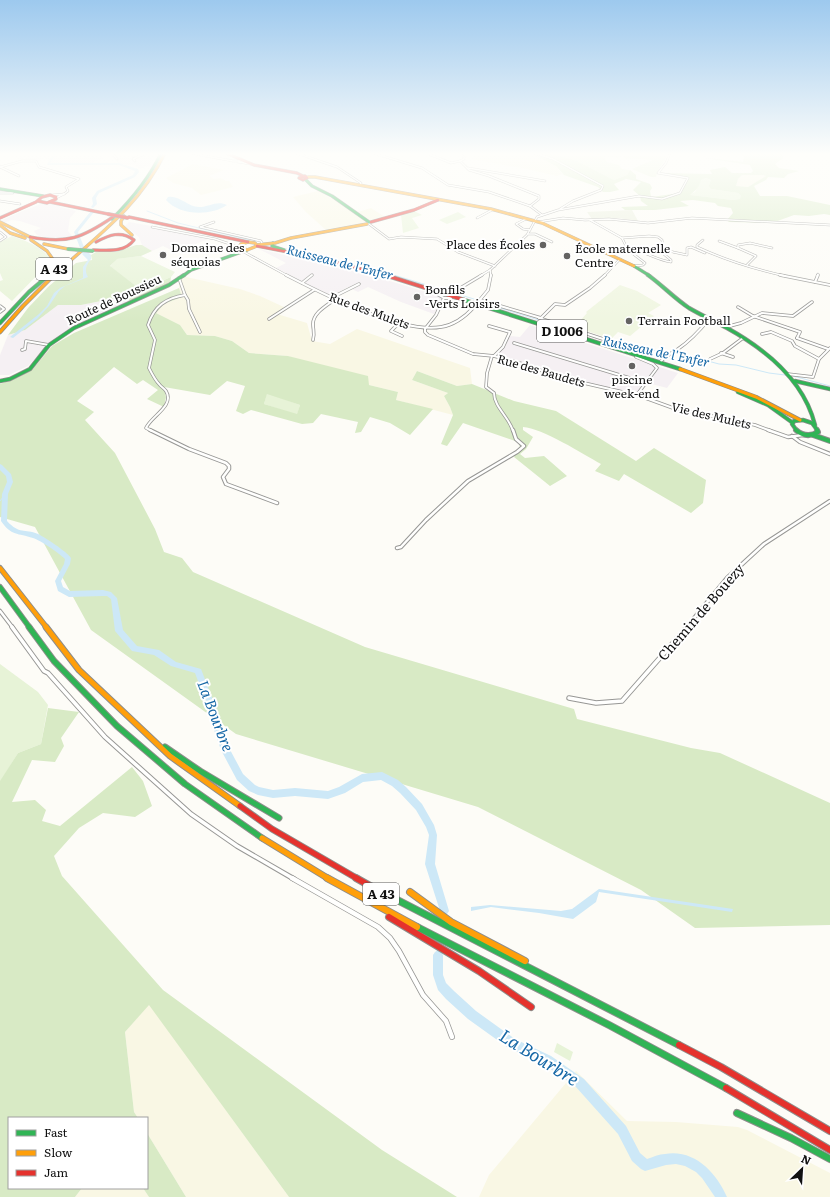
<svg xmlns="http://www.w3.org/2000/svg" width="830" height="1197" viewBox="0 0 830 1197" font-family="Literata,serif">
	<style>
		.industrial { fill: #f5f0f3 }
		.farmland { fill: #f9f7e4 }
		.green { fill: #e7f3d7 }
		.forest { fill: #d8eac5; fill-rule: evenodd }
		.cemetery { fill: #e9eedb }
		.pitch { fill: #f0f6e1 }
		.water { fill: #cde8f7 }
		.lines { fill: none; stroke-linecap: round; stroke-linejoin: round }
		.stream { stroke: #cde8f7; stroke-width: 1 }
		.river { fill: #cde8f7; fill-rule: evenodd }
		.street-far4-casing { stroke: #979795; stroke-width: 2.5 }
		.street-far3-casing { stroke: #979795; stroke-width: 3.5 }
		.street-far2-casing { stroke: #979795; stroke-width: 4.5 }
		.street-far1-casing { stroke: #979795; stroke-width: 5.5 }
		.street-casing { stroke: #979795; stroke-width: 6 }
		.fast-far4-casing { stroke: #8e8d8b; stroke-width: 3.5 }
		.fast-far3-casing { stroke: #8e8d8b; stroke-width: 4.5 }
		.fast-far2-casing { stroke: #8e8d8b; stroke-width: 6 }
		.fast-far1-casing { stroke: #8e8d8b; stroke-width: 7 }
		.fast-casing { stroke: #8e8d8b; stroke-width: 8 }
		.slow-far4-casing { stroke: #8e8d8b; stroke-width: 3.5 }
		.slow-far3-casing { stroke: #8e8d8b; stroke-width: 4.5 }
		.slow-far2-casing { stroke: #8e8d8b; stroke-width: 6 }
		.slow-far1-casing { stroke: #8e8d8b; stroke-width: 7 }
		.slow-casing { stroke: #8e8d8b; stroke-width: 8 }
		.jam-far3-casing { stroke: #8e8d8b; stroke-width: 3.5 }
		.jam-far2-casing { stroke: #8e8d8b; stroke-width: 4.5 }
		.jam-far1-casing { stroke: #8e8d8b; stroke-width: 7 }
		.jam-casing { stroke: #8e8d8b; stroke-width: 8 }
		.street-far4 { stroke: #fffffe; stroke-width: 1.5 }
		.street-far3 { stroke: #fffffe; stroke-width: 2 }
		.street-far2 { stroke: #fffffe; stroke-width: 2.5 }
		.street-far1 { stroke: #fffffe; stroke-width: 3.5 }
		.street { stroke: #fffffe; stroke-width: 4.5 }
		.fast-far4 { stroke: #30b455; stroke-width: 2.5 }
		.fast-far3 { stroke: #30b455; stroke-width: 3 }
		.fast-far2 { stroke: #30b455; stroke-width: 4 }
		.fast-far1 { stroke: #30b455; stroke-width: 5 }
		.fast { stroke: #30b455; stroke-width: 6 }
		.slow-far4 { stroke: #ff9f0a; stroke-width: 2.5 }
		.slow-far3 { stroke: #ff9f0a; stroke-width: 3 }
		.slow-far2 { stroke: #ff9f0a; stroke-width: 4 }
		.slow-far1 { stroke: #ff9f0a; stroke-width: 5 }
		.slow { stroke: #ff9f0a; stroke-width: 6 }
		.jam-far3 { stroke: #e5322d; stroke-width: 2.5 }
		.jam-far2 { stroke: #e5322d; stroke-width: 3 }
		.jam-far1 { stroke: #e5322d; stroke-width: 5 }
		.jam { stroke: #e5322d; stroke-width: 6 }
		.fast-bridge-casing { stroke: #858482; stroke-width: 4; stroke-linecap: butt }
		.jam-bridge-casing { stroke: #858482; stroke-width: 4; stroke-linecap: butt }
		.fast-bridge { stroke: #30b455; stroke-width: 3 }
		.jam-bridge { stroke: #e5322d; stroke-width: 3 }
		.poi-dot { fill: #646362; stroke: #fff; stroke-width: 1.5 }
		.labels { text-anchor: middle; stroke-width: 4; stroke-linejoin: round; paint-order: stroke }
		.far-poi-label { font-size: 12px; fill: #111; stroke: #fff; text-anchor: start }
		.far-street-label { font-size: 12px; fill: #111; stroke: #fff }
		.far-water-label { font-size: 13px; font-style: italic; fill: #1768a6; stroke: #fff }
		.shield { fill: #fff; stroke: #585858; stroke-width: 1 }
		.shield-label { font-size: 13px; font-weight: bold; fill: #111 }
		.street-label { font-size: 14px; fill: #111; stroke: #fff }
		.water-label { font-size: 15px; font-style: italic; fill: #1768a6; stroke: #fff }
		.near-water-label { font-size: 18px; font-style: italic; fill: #1768a6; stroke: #fff }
	</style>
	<rect width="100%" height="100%" fill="#fdfcf7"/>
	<!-- industrial -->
	<g class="industrial">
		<path d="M9,153h92l3,5 -12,5 -30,-1 -7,2 -10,-6 -6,3 -15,-3 -3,2z"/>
		<path d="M118,153l22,3 14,-3 -4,12 -10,4 -5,-4 -15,-1 -9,-8z"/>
		<path d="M53,203l8,4 15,4 -6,7 -2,13 4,5 -2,2h-24l-9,-3 -3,-4 7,-3 -21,-7 -8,-1 -12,4v-3l25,-11 16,-6z"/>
		<path d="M129,222l62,11 20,5 -36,14 -12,-6 -11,5 -10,-6 -3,-8 -14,-11z"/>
		<path d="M259,249l104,24 80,24 -9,17 -33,-12 -33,-15 -10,5 -10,-5 -17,9 -55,-28 10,-5z"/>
		<path d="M116,298l17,3 -45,19 -19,10 -19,12 -22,24 -19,9h-9v-20l8,-20 17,-5 33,-25h23z"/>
		<path d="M530,325l148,48 -11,15 -19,-5 -9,13 -81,-21 -28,-10 -30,-8 -2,-3 7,-7 5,-11 10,1z"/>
	</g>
	<!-- farmland -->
	<g class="farmland">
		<path d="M476,153h54l26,13 6,8 -5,2 -35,-8 -51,-9 8,-5z"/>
		<path d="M193,164l31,6 -15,6 5,3 7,-1 5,3h3l4,6 -32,8 -9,-7 -19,-5 -7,-5z"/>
		<path d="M742,175h21l4,1 -19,11 -12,-1 2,-7z"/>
		<path d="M318,191l18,10 29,20 -6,4 -33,5 -20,-18 -13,-15z"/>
		<path d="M371,208l14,9 -15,3 -12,-8z"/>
		<path d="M182,276l58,13 20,7 26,12 -9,6 30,9 5,18 18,3 27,-15 113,39 2,16 -15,2 -40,-15 -5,9 36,13 -4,3 6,11 3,8 -57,-15 2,-8 -29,-7 -81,-29 -39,-3 -17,-12 -17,-5 -28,-1 -7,-10 -24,-12 8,-9 18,-7 -3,-9v-8z"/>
		<path d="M149,1004l140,193h-103l-39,-64v-15h-9l-4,-6 -9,-80z"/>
		<path d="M576,1071l51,50 49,1 62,5 9,3 83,43v24h-351l10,-22z"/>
		<path d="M82,1188h61l6,9h-74z"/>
	</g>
	<!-- green -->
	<g class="green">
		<path d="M551,153h117c-3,9 -11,16 -12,24h-5l-19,-8 21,-9 -30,-2 3,-3h-4l-3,3 -16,-2 4,6 12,3 3,4 8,1 -3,5 -13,5 -37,-19z"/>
		<path d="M706,178l5,2v9l27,4 3,3v3l-8,1 -44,-5 6,-3 6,-12z"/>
		<path d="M414,211l8,4 -10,3 7,10 -16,5 -2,-18z"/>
		<path d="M458,212l8,5 -19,7 -8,-4z"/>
		<path d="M12,236c14,5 28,10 38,22l-2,6 -36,37 -12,-10v-10l3,-1 -3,-7v-31z"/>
		<path d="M141,256l34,16 -4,5 -30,13 -31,-23 6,-8z"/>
		<path d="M267,393l33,12 -3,10 -33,-11z"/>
		<path d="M0,664l38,28 10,13 -7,39 -23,9 -18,29z"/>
		<path d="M557,1043l16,9 -3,9 -16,-9z"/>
	</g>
	<!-- forest -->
	<g class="forest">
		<path d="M530,153h21l26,8 37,19 13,-5 3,-5 6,5v4l14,5 2,4 -2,3 1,6 29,-4 7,-15c-9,-5 -19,-2 -29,-5l54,1 -2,-4 15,-3 7,6h19l2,-2 -3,-6 -52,-8 45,5 1,-6 -19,-3 25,2 1,-2h34l-3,6 -7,5 4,4 20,3 -11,3 -4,4 -16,-1 -2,3 -12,6 6,10h27l43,9v10l-6,-1 -15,2 -15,-1 -22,8 -43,-1 -2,-2 6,-7 -2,-5 -13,-2 -3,-3 -22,-3 -13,1 9,5 -34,4h-30l-4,-3 27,-1 -7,-5 -1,-5 -7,-6 8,-8 -15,-3 -12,5 5,6 -9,2h-7l-5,-5 -34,-12 -8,-9zM742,175h21l3,1 -18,11 -12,-1 2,-7zM706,178l5,2 -2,6 2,3 27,4 3,3 -1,3 -7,1 -43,-5c5,-4 9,-7 11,-15z"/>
		<path d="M136,245h6l10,6 -11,5 -24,3 -7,7 31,24 30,-13 -1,7 -37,17 -17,-3 -35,7h-23l-33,25 -17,5 20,-27 20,-21 28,-24 16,-3 -1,-5 5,-3h20z"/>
		<path d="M179,288l3,9 -18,7 -8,9 24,12 7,10 28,1 17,5 17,12 39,3 80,20 1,9 29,7 -2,8 37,9 -23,26 -20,-12 -20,-6 -9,15 -6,1 3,-11 -37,-8 -8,9 -11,1 -51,-14 -8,4 -7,-3 9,-25 -18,-5 -17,14 -46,-8 2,10 -2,10 -17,-8 11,-9 -15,-10 -6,4 -23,-17 -37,34 17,11 -9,8 30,33 40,76 9,23 18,6 11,14 172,75 209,62 3,10 114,29 29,5 110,50v122l-135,3 -54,-38 -163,-83 -242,-73 -145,-104 -56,-103 -35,-10v-133l19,-7 14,-8 19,-23 22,-13zM267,394l33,11 -3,9 -33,-10z"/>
		<path d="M417,371l40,15 15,-2 42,17 42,10 80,50 18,-13 52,32 -3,23 -12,10 -67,-39 -5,7 -24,-10 6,-7c-18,-10 -59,-36 -78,-37v3l10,7 -7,12 -6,5 5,4 19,-2 23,20 -17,10 -36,-29 6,-10 -2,-5 -55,-19 -16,23 -6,-2 12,-29 -3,-8 -6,-11 4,-3 -36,-13z"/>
		<path d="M48,708l31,4 -18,26 3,8 -9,16 -23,-2 -20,42 23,-2 11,10 -4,11 18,5 72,-59 11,14 9,25 -17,11 -32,-4 -24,15 -25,28 8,20 101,114 219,160 75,47h-168l-140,-192 -24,27 9,80 4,6h-129v70h73l-7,9h-75v-416l18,-28 23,-9z"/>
		<path d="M147,1133l39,64h-37l-6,-9h4z"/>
	</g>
	<!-- cemetery -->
	<path class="cemetery" d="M632,210l6,11 -20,-3 -26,1 -5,-7z"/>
	<!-- pitch -->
	<path class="pitch" d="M620,285l17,6 24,14 -13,8 6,3 -24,20 -12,-4 -7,7 -36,-12 12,-14 -1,-1z"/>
	<!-- water -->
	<g class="water">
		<path d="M168,197c11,-2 20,10 31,10 10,0 18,-7 28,-2 -16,11 -47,11 -61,-5z"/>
		<path d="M87,251l4,4v4c-5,7 -7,11 -3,18l-23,9 -6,5 -10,15 -12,13 -24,19 -3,-1 29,-23 8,-8 7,-13 6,-5 23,-10v-11l5,-7 -6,-6z"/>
		<path d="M599,889l134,20 -1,3 -133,-20 -3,10 -23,17 -34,-6 -48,-6 -20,4v-4l19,-2 71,6 11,-2z"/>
	</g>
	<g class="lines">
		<!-- stream -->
		<g class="stream">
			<path d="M147,211l31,12 71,17"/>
			<path d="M278,247l109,26 87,26"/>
			<path d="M484,303l132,41 23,5 32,3"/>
			<path d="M674,352l45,12 17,1 33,8 16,2"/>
			<path d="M793,376l37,10"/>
			<path d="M0,501l3,-4"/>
		</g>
		<!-- river -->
		<g class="river">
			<path d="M53,153h4l-7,10h69l19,6 1,3 -4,5 -36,16 -3,5 1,6 -4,4 -2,-1 2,-3 -1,-6 5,-7 36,-16 2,-4 -16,-6h-72z"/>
			<path d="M91,211l3,1 -16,20 8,20 4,4 -2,1 -6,-4 -8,-21z"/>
			<path d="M0,464l2,1 9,9 2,8 -5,12 -1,27c13,14 17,7 31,13 8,4 28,17 33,24l-1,6 -9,17 2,6 7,4 33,-1 8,2 6,6 6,32 14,16 22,4 17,12 25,7 17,44 3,14 7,19 15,28 12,11 4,2 14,3 22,-2 33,3 11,-4 23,-13 20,-2 16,8 8,7 16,17 12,21 3,10 -2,29 14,47 -2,3 -3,2 -3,-2 -16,-50 4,-29 -3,-8 -10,-17 -16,-17 -8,-7 -11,-6 -18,2 -18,11 -17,6 -33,-3 -22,2 -15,-3 -9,-4 -12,-11 -16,-30 -8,-23 -3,-14 -15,-40 -24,-7 -17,-11 -22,-4 -17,-20 -4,-32 -4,-3h-4l-34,1 -11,-6 -3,-10 9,-17 1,-5c-6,-6 -25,-19 -32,-21 -15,-5 -22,-2 -32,-17l1,-27 5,-12 -1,-6 -6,-6z"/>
			<path d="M438,950l3,2 2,3v20l3,8 8,8 22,20 39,28 36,17 33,23 42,47 14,27 7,6c6,-2 12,-5 18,-5 29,-5 51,18 62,43h-12l-13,-19 -6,-6 -11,-6 -9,-2 -10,1 -21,6 -4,-2 -9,-8 -14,-27 -42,-47 -33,-23 -36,-17 -39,-28 -22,-20 -8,-9 -5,-15v-20l2,-3z"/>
		</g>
		<!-- street-far4 casing -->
		<g class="street-far4-casing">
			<g id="street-far4">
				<path d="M112,153l5,6"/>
				<path d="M190,153l43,8h10"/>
				<path d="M296,153l41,14 24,16 -1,2"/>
				<path d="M373,153l49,15 26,17 41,7 41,14 12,9"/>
				<path d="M426,153l25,10 9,-2"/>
				<path d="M459,153l5,4v2l-4,2 9,9 20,6 50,20v3l-9,7"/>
				<path d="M534,153l19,6 50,27 -2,4 -28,11 -13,8"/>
				<path d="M135,161l-2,-2 13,-6"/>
				<path d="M238,162l13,2"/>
				<path d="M0,167l22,-6h14l3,6 40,12 -13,8 2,4 -4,3"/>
				<path d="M0,167l19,9"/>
				<path d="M468,168l77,13"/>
				<path d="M0,193h13"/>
				<path d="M53,195l11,-1 -8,4"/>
				<path d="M0,201l20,3"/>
				<path d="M477,218l15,-8"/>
				<path d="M526,219l-10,5 7,5 7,1"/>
				<path d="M590,220l32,18"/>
				<path d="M214,222l-14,5 61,14 1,2"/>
				<path d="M538,222l25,-4 22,2 24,-1 39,4 44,-5 138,7"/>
				<path d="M369,224l20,15 12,-2 36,2 21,13 37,14"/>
				<path d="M152,227l63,12 24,8"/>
				<path d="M0,232l6,5 -6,4"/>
				<path d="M528,234h7l17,8"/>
				<path d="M703,240l-6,5v2c28,13 57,22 88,29"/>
				<path d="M719,241l19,7"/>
				<path d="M628,249c15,1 28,11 43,13v-2l-11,-9v-4h3"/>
				<path d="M244,252l44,24"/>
				<path d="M747,265l9,-9 -18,-8v-3l12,-2 22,5"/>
				<path d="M634,266l9,-1 2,-2 -17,-13 -6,-12 27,-2 9,1 4,3 1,7 10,5 14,3v-7l4,-1 14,6"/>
				<path d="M490,270l1,6"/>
				<path d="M480,276l10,-6 37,-35 10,-18 21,-7 81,-14 23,3 18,-6 8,-15 -30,-5 8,-10 4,-10"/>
				<path d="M604,276l16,-17"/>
				<path d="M817,276l1,-2"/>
			</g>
		</g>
		<!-- street-far3 casing -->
		<g class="street-far3-casing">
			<g id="street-far3">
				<path d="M286,275c37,19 115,59 155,52 13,-2 24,-10 33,-20"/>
				<path d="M780,275l50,10"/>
				<path d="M815,282l3,-7"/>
				<path d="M302,283l10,-8"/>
				<path d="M452,293l30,-18"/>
				<path d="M437,294l7,4h7"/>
				<path d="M185,295l3,5 1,9 11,23"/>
				<path d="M331,298l28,-14"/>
				<path d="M480,300l61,18 14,-14 10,1 25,-17 15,-13"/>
				<path d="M478,302l10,-12 3,-15"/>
				<path d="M0,306l4,3 -4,3"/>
				<path d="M738,307l15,9 47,16 -3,6"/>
				<path d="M539,318l67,22"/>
				<path d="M269,319l45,-29"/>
				<path d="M399,323l-8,8 11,5"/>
				<path d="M489,326l21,6 -7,15 -9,9"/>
				<path d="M726,327l15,-4 21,-10 31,3 19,-14"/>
				<path d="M425,329v3l3,3 45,19 21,2 36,10 28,11 82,19 33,12 82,17 16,6"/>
				<path d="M425,329l11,-14 8,-17"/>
				<path d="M762,334l9,-2 21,9 3,5 24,13"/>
				<path d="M797,338l31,11"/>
				<path d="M313,340c2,-7 0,-10 0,-16 0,-11 13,-18 21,-24"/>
				<path d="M514,343l132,40"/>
				<path d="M22,350l3,-1 1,-8 23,4"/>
				<path d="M721,353l12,4"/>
				<path d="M492,356l-5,17 -1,14 8,6c0,14 15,24 19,38"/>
				<path d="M636,357l17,7 4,4 -18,24 1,4"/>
				<path d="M710,359l13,-6 20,-15"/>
				<path d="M660,362c6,-6 11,-9 18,-13 12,-8 23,-20 32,-31"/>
				<path d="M787,374l26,3 6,-18 11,-11"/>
				<path d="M152,431l-6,-3c5,-12 29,-22 20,-37 -2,-3 -5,-4 -7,-7 -4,-4 -7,-10 -10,-16l6,-28 -7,-15c6,-19 18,-27 37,-30l-6,-17"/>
			</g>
		</g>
		<!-- street-far2 casing -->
		<g class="street-far2-casing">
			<g id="street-far2">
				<path d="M150,430l39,19 37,14 3,3v3l-6,8 3,7 51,19"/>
				<path d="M768,430l20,7 15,-2"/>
				<path d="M792,436l8,6 30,12"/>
				<path d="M397,548l4,-1 25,-27 42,-39 49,-29 7,-6 -8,-7 -3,-9"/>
				<path d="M0,611l13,17"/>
				<path d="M686,628l41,-50 37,-34 66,-43"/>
			</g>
		</g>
		<!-- street-far1 casing -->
		<g class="street-far1-casing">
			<g id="street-far1">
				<path d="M12,627l32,44 4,2 57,64 86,77 46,32 57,33"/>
				<path d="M569,698l27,5 26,-2 65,-74"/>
			</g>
		</g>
		<!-- street casing -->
		<g class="street-casing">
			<path id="street" d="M292,878l86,49 12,11 9,13 24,44 23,26 6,16"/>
		</g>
		<!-- fast-far4 casing -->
		<g class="fast-far4-casing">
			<g id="fast-far4">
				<path d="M305,179l7,7 20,10 37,26"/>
				<path d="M0,189l43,7"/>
				<path d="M112,219c20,-20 37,-40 49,-66"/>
				<path d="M273,243l-1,3 12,4"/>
				<path d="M634,266l16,10"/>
				<path d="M47,276l16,-14"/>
				<path d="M183,276l8,-6 56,-20"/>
			</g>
		</g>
		<!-- fast-far3 casing -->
		<g class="fast-far3-casing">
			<g id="fast-far3">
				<path d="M648,275c14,10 26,23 41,33 12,7 25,13 38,20 38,21 77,53 88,97"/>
				<path d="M464,300l216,69"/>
				<path d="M0,323l29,-31 20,-17"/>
				<path d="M0,381l10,-2 20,-10 19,-24 25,-17 95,-43 15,-10"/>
				<path d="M795,381l35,8"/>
				<path d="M738,392l30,13 25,18"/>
				<path d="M797,431l-5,-7 2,-3 9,-1 9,3 6,8"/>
			</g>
		</g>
		<!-- fast-far2 casing -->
		<g class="fast-far2-casing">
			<g id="fast-far2">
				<path d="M796,430c7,6 14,7 22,2l-1,-2"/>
				<path d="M813,435l17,6"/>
				<path d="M0,587l30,41"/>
			</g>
		</g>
		<!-- fast-far1 casing -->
		<g class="fast-far1-casing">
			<g id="fast-far1">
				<path d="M29,627l25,34 63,65 68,58 77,54"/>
				<path d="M165,747l35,24 79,47"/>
			</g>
		</g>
		<!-- fast casing -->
		<g class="fast-casing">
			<g id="fast">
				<path d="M372,887l307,158"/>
				<path d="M417,927l192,98 117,63"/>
				<path d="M737,1113l54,25 39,21"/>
			</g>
		</g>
		<!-- slow-far4 casing -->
		<g class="slow-far4-casing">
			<g id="slow-far4">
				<path d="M308,177h7l176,32 51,14 92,43"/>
				<path d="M124,216l-3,5v4l11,10"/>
				<path d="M0,222l32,16"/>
				<path d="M0,225l10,8 15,5"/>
				<path d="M31,240l16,11 5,7 -2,9 -5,6"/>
				<path d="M248,242l7,1 2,3 -10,4 -8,-3 2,-3z"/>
				<path d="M44,244l24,5"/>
				<path d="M256,245l19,-2 16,-5 76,-14"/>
				<path d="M53,276c44,-40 85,-68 112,-123"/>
			</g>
		</g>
		<!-- slow-far3 casing -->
		<g class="slow-far3-casing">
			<g id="slow-far3">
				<path d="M0,332l23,-26 31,-31"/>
				<path d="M680,369l76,28 44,23"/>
			</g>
		</g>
		<!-- slow-far2 casing -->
		<g class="slow-far2-casing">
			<path id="slow-far2" d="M0,568l47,60"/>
		</g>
		<!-- slow-far1 casing -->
		<g class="slow-far1-casing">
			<g id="slow-far1">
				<path d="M46,627l33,43 91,86 70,50"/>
				<path d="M262,838l67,41"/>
			</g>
		</g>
		<!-- slow casing -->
		<g class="slow-casing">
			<g id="slow">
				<path d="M327,878l90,49"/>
				<path d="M410,892l41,30 74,39"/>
			</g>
		</g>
		<!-- jam-far3 casing -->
		<g class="jam-far3-casing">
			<g id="jam-far3">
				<path d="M226,153l28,12 43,8 6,3"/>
				<path d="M305,176l2,2 -4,2 -4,-2z"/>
				<path d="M50,202l58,12"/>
				<path d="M129,217l119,25"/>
				<path d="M0,218l36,-16 6,-5 8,-2 6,2v2l-9,4 -9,-2"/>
				<path d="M371,222l43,-12 24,-10"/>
				<path d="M30,237c38,7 52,1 83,-20"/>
				<path d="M257,246l62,12 69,18"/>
				<path d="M93,250c15,0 31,3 41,-10 -13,-10 -25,-5 -38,2"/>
			</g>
		</g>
		<!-- jam-far2 casing -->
		<g class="jam-far2-casing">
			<path id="jam-far2" d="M385,275l79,25"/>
		</g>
		<!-- jam-far1 casing -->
		<g class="jam-far1-casing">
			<path id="jam-far1" d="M240,806l32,23 86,50"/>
		</g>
		<!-- jam casing -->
		<g class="jam-casing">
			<g id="jam">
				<path d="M356,878l16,9"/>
				<path d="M389,917l90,54 52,36"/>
				<path d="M679,1045l42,22 109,64"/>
				<path d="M726,1088l104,62"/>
			</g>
		</g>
		<!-- street-far4 -->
		<use href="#street-far4" class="street-far4"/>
		<!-- street-far3 -->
		<use href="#street-far3" class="street-far3"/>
		<!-- street-far2 -->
		<use href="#street-far2" class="street-far2"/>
		<!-- street-far1 -->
		<use href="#street-far1" class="street-far1"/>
		<!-- street -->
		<use href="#street" class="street"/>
		<!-- fast-far4 -->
		<use href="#fast-far4" class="fast-far4"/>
		<!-- fast-far3 -->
		<use href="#fast-far3" class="fast-far3"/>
		<!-- fast-far2 -->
		<use href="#fast-far2" class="fast-far2"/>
		<!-- fast-far1 -->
		<use href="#fast-far1" class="fast-far1"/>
		<!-- fast -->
		<use href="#fast" class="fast"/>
		<!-- slow-far4 -->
		<use href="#slow-far4" class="slow-far4"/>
		<!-- slow-far3 -->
		<use href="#slow-far3" class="slow-far3"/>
		<!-- slow-far2 -->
		<use href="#slow-far2" class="slow-far2"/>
		<!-- slow-far1 -->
		<use href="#slow-far1" class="slow-far1"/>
		<!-- slow -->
		<use href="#slow" class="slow"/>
		<!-- jam-far3 -->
		<use href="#jam-far3" class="jam-far3"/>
		<!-- jam-far2 -->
		<use href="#jam-far2" class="jam-far2"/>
		<!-- jam-far1 -->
		<use href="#jam-far1" class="jam-far1"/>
		<!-- jam -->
		<use href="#jam" class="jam"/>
		<!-- fast-bridge casing -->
		<g class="fast-bridge-casing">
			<path id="fast-bridge" d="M68,249l25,2"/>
		</g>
		<!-- jam-bridge casing -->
		<g class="jam-bridge-casing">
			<path id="jam-bridge" d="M108,214l20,4"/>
		</g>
		<!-- fast-bridge -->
		<use href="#fast-bridge" class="fast-bridge"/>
		<!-- jam-bridge -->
		<use href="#jam-bridge" class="jam-bridge"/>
	</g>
	<!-- sky -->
	<linearGradient id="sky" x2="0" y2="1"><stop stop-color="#9dc9ee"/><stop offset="0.48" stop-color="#fefefb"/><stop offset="1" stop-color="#fefefb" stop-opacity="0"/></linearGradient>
	<rect width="830" height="321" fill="url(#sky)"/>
	<!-- markers -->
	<g class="poi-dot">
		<circle cx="543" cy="245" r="4"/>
		<circle cx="163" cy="255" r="4"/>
		<circle cx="567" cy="256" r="4"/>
		<circle cx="417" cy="297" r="4"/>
		<circle cx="629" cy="321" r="4"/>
		<circle cx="632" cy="366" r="4"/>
	</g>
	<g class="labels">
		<!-- far-poi labels -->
		<g class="far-poi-label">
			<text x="535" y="249" text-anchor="end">Place des Écoles</text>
			<text x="171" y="252">Domaine des<tspan x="171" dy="14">séquoias</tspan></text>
			<text x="575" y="253">École maternelle<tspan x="575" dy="14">Centre</tspan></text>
			<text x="425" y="294">Bonfils<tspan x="425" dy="14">-Verts Loisirs</tspan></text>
			<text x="637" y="325">Terrain Football</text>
			<text x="632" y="384" text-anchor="middle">piscine<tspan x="632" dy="14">week-end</tspan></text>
		</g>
		<!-- far-street labels -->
		<g class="far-street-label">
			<text transform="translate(114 300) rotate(-25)" y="4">Route de Boussieu</text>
			<text transform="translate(369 311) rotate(20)" y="4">Rue des Mulets</text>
			<text transform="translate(541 371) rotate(16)" y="4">Rue des Baudets</text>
			<text transform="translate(711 416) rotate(13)" y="4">Vie des Mulets</text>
		</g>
		<!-- far-water labels -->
		<g class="far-water-label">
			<text transform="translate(340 262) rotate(14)" y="5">Ruisseau de l'Enfer</text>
			<text transform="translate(656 351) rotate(12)" y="5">Ruisseau de l'Enfer</text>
		</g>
		<!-- shield labels -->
		<g class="shield">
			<rect x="36" y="258" width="36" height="22" rx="3"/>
			<rect x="537" y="320" width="50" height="22" rx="3"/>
			<rect x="363" y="883" width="36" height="22" rx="3"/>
		</g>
		<g class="shield-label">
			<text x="54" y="274">A 43</text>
			<text x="562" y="336">D 1006</text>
			<text x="381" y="899">A 43</text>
		</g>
		<!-- street labels -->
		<g class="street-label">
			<text transform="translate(701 612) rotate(-49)" y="5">Chemin de Bouezy</text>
		</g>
		<!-- water labels -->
		<g class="water-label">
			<text transform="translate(215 716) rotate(69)" y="5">La Bourbre</text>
		</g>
		<!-- near-water labels -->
		<g class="near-water-label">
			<text transform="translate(539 1058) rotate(32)" y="6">La Bourbre</text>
		</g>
	</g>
	<!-- legend -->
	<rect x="8" y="1117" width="140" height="72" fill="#ffffff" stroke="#a0a0a0"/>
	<rect x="16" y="1130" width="20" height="6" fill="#30b455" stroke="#a0a0a0"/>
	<text x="44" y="1137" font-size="12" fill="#111111">Fast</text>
	<rect x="16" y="1150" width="20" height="6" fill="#ff9f0a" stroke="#a0a0a0"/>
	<text x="44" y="1157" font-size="12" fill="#111111">Slow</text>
	<rect x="16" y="1170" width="20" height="6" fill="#e5322d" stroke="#a0a0a0"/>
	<text x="44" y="1177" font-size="12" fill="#111111">Jam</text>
	<!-- north arrow -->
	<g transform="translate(802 1169) rotate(25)" stroke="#ffffff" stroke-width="3" paint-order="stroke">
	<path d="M0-3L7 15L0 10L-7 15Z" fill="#111111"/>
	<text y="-6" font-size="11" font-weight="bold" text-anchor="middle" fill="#111111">N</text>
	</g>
</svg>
